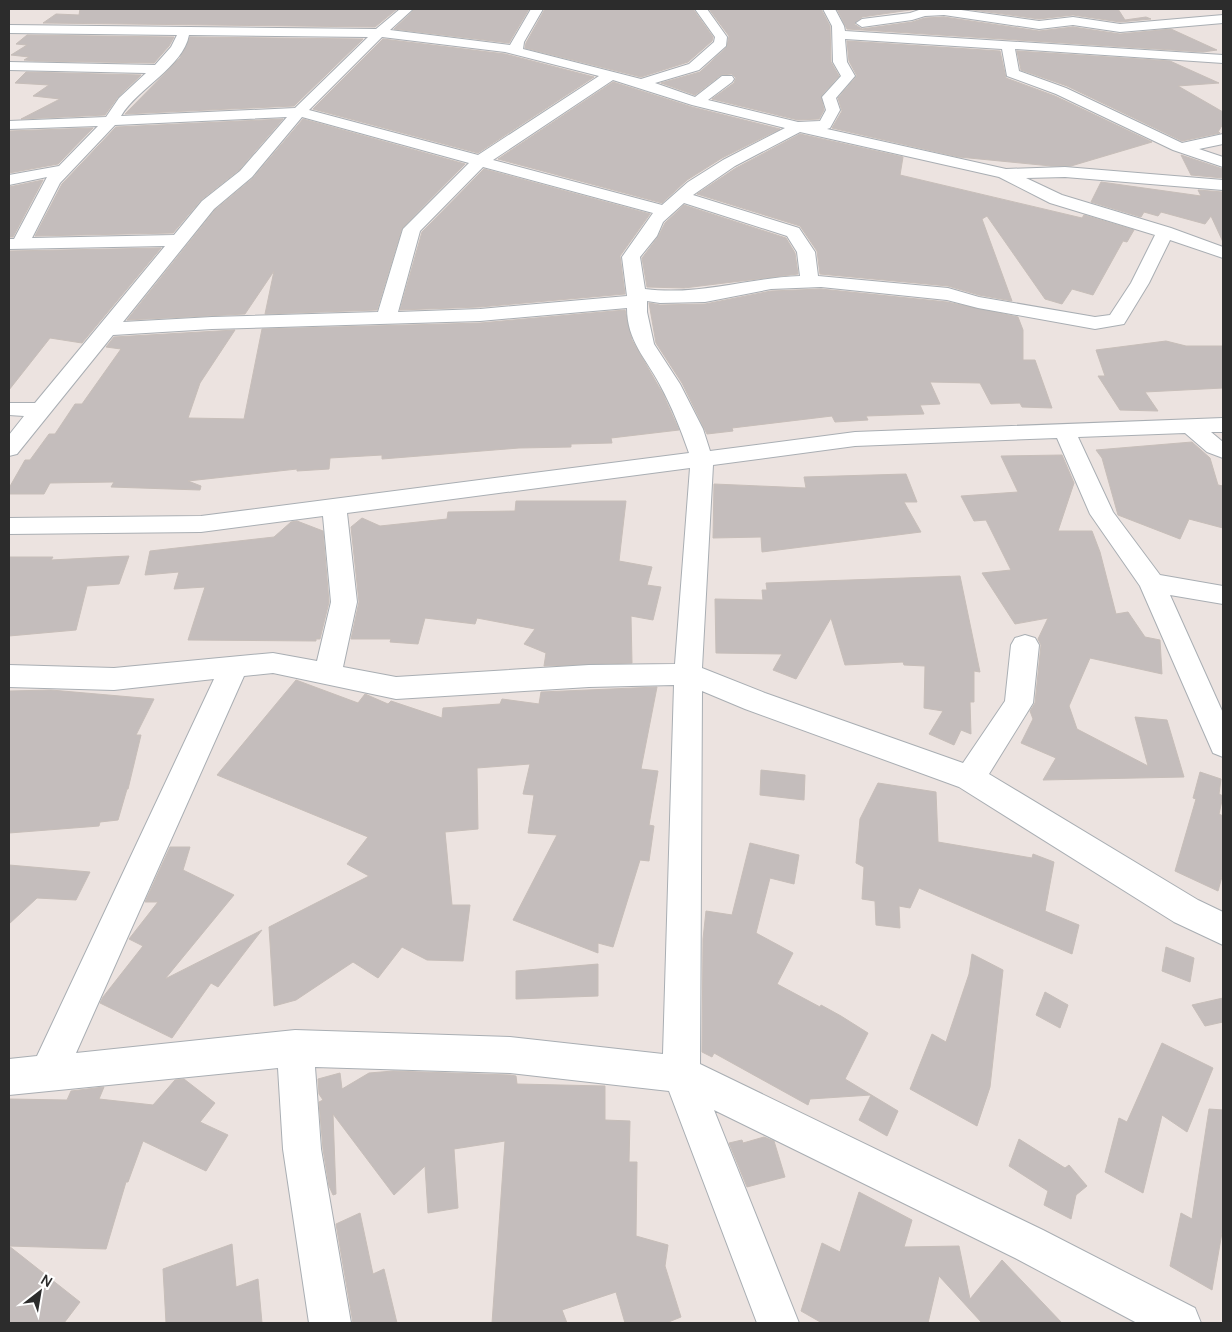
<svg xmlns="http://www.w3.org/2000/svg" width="1232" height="1332" viewBox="0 0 1232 1332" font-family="Manrope,sans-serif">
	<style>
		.building { fill: #c4bdbc; stroke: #c7beb9 }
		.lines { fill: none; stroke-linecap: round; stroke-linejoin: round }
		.minor-casing { stroke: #a9aeb3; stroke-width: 2 }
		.minor { fill: #fff; fill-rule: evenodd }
	</style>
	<rect width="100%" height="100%" fill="#ece3e0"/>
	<!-- building -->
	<g class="building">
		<path d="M80,9h317l-22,18 -332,-4 13,-9 23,1z"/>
		<path d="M415,9h114l-20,34 -115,-14z"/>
		<path d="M545,9h148l20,28 -1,4 -24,21 -47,15 -116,-29 1,-5z"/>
		<path d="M709,9h112l9,17 1,36 8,14 -18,20 3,14 -5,9 -21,1 -86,-21 22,-16 2,-5 -4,-4 -11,1 -26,20 -34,-12 39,-11 27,-25 2,-11z"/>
		<path d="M837,9h80l-55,8 -8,7 8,5 50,-7 13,-4 19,-1 95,14 34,-4 47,7 51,-5 46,21 -14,2 -356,-23z"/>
		<path d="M966,9h152l7,11 21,-3 5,2 -31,3 -47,-7 -34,4z"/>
		<path d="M27,35l147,2 -5,9 -15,17 -119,-2 -11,-1 5,-3 -18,-2 16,-10 -11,-1z"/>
		<path d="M190,37l173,2 -69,67 -169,8 55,-56z"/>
		<path d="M383,39l122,15 89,23 -116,76 -165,-44z"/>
		<path d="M847,41l153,10 6,27 49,18 97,46 -81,24h-20l-92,-9 -127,-29 10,-17 -4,-13 19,-22 -8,-15z"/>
		<path d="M1017,51l153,10 49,22 -41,3 45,26v12l-5,8 2,1 -38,8 -115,-55 -46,-16z"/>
		<path d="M26,72l115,3 -23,22 -13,18 -84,4 39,-20 -27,-3 16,-11 -34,-2z"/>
		<path d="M613,82l79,25 88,22 -58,29 -35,22 -25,23 -164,-44z"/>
		<path d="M283,119l-44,51 -38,30 -28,33 -138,3 27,-52 54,-57z"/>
		<path d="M303,119l162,45 -63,64 -25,82 -112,4 9,-43 -29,43 -118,6 88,-110 38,-32z"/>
		<path d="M93,128l-35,36 -49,9v-42z"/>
		<path d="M800,134l103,23 -3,18 182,43 2,-3 50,15 -7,12 -4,-1 -30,54 -21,-6 -10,15 -17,-5 -58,-83 -5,3 30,82 -33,-6 -31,-9 -128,-12 -3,-23 -17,-25 -103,-32 39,-26z"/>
		<path d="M1181,155l42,14v9l-32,-3z"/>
		<path d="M484,169l166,45 -30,42 5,38 -145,13 -80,3 22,-78z"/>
		<path d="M43,180l-30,57h-4v-50z"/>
		<path d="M1101,182l100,14 -3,-6 25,2v50l-12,-26 -6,8 -44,-12 -3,4 -14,-4 -3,5 -50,-15z"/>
		<path d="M684,205l102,33 9,15 3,21 -114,14 -37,-1 -5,-29 16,-21 7,-14z"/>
		<path d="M161,248l-79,95 -32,-5 -41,52v-139z"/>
		<path d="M821,289l126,13 71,15 5,13v30h12l17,48 -30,-1 -2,-4 -29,1 -11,-21 -50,-1 10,22 -20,1 4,9 -58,2 2,4 -33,2 -3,-6 -100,12 1,3 -26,3 -25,-51 -26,-40 -7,-40 11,2 45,-1 66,-13z"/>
		<path d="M625,310l7,30 31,54 16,36 -68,8 1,5 -41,1v3l-52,1 -137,11v-4l-52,3 -1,11 -32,2v-2l-109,12 13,5 -1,4 -89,-3 3,-5 -64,1 -6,11h-35v-6l16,-28h5l19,-26h6l20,-30h7l39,-55 -15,-2 8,-10 121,-7 -35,53 -12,35 56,1 18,-90 218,-6z"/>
		<path d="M1166,341l20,5h37v42l-78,4 13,19 -38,-1 -22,-34h7l-9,-26z"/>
		<path d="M1192,442l18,16 8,27 5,1v42l-34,-9 -9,20 -62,-24 -16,-57 -6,-8z"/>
		<path d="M1062,455l12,28 -16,48h34l8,21 16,62 12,-2 17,25 15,3 2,34 -72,-16 -21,48 8,23 71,37 -13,-49 32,3 17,57 -141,3 13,-22 -35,-15 12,-24 -3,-8 5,-8 6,-58 -3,-6 10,-21 -33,6 -33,-51 29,-3 -25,-50 -12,1 -13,-25 57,-4 -17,-36z"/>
		<path d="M906,474l11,28h-13l17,30 -159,20 -1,-15 -48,1 1,-54 92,4 -2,-11z"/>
		<path d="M516,501h110l-7,60 33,6 -5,18 14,2 -8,33 -22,-4 1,47 -88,3 2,-13 -22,-9 11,-15 -58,-11 -2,6 -50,-6 -7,26 -28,-2 1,-3h-40l8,-37 -8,-75 11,-9 18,8 67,-7 1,-7 67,-1z"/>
		<path d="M297,521l26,10 6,71 -9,37h-4v2l-128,-1 17,-53 -31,2 5,-17 -34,3 5,-24 124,-14 17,-15z"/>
		<path d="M129,556l-10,28 -32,2 -11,44 -67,6v-79h44l-2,3z"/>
		<path d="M960,576l20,96 -6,-1v31h-4l1,32 -10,-4 -7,15 -25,-11 14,-23 -19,-3 1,-42 -21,-1 -1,-3 -58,3 -14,-47 -35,61 -23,-9 9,-16 -66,-1 -1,-54 48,1 -1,-10h5l-1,-7z"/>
		<path d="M296,680l62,23 7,-9 23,10 3,-3 51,17 1,-10 57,-4 2,-5 37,5 2,-12 116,-5 -16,82 17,2 -9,54 5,1 -5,35 -9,-1 -27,87 -15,-4v10l-85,-33 44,-85 -29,-2 6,-38 -11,-1 7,-30 -53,4 1,61 -33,3 7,73h18l-7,56 -36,-1 -25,-13 -24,31 -25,-16 -57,38 -22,6 -5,-79 100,-51 -22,-12 21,-27 -151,-62z"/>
		<path d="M51,690l103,9 -18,36h5l-13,54h-1l-9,31 -18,2 -1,4 -90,7v-142z"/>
		<path d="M761,770l44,5 -1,25 -44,-5z"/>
		<path d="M1200,772l21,7 -2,15 4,2 -4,18 4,2v57l-5,18 -43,-20 21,-72 -3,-1z"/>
		<path d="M878,783l58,9 2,50 94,16 1,-4 21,8 -9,49 34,14 -7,29 -153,-66 -9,20 -11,-2 1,22 -24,-3 -1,-24 -13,-2 2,-32 -8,-4 4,-44z"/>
		<path d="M750,843l49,12 -5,29 -24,-6 -14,55 37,20 -16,31 43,23 1,-2 20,11 27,17 -23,46 53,32 -11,25 -28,-16 12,-25 -61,4 -2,6 -94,-52 -2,4 -10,-5 1,-113 3,-28 26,4z"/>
		<path d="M170,847h20l-7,23 51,25 -69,84 97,-49 -44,57 -7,-4 -39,55 -72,-35 3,-6 40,-51 -14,-7 29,-37h-13z"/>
		<path d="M9,865l81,7 -14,28 -39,-2 -28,26z"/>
		<path d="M1166,947l28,11 -4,24 -28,-11z"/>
		<path d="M972,954l31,16 -13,117 -13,39 -67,-37 22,-55 14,8 23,-68z"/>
		<path d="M598,964v32l-82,3v-28z"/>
		<path d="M1045,992l23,13 -8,23 -24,-13z"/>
		<path d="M1223,998v24l-18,4 -13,-21z"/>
		<path d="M1162,1043l51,25 -26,64 -25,-17 -19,78 -38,-21 14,-54 8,4z"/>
		<path d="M393,1071l117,4 6,1 1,8 88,2v34l25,1 -1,41h8l-1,74 32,9 -3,21 16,51 -15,6h-41l-9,-31 -54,18 5,13h-75l13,-182 -51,8 4,59 -30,5 -3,-47 -31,29 -61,-81 3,80 -3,1 -4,-9 -6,-37 -4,-47 4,-2 -4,-6 -1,-15 22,-6 2,16 27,-16z"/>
		<path d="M184,1079l31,24 -15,19 28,13 -22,36 -63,-30 -15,41h-2l-20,67 -97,-3 71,56 -16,21h-55v-224l58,1 4,-9 33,-4 -5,12 54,6 22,-25z"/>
		<path d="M1209,1109l14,1v117l-11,63 -42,-24 11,-53 11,6z"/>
		<path d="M764,1137l10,4 11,36 -38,10 -18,-44 13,-3 1,3z"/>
		<path d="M1019,1139l46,29 4,-3 18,21 -11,9 -5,24 -27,-14 4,-14 -39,-25z"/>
		<path d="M859,1192l53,28 -8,27 55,-1 11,53 32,-39 60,63h-80l-43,-47 -11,47h-106l-21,-12 21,-68 18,9z"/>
		<path d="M360,1213l13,61 11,-5 13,54h-44l-17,-99z"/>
		<path d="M232,1244l4,43 22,-8 4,44h-96l-3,-54z"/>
	</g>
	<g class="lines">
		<!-- minor casing -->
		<g class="minor-casing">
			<g id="minor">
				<path d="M400,9h13l-23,21 120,15 21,-36h12l-19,33 -1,7 118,30 48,-15 25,-22 1,-5 -20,-28h12l20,28 -1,9 -27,24 -44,13 40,14 27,-21h10l2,3 -2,3 -24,18 90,22 22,-1 6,-11 -4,-13 19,-21 -8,-14 -1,-36 -9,-17h12l9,17 1,5 378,24v8l-208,-14 4,22 47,17 116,55 41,-9v10l-24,5 24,8v10l-50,-17 -117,-56 -49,-18 -5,-27 -157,-10 2,23 8,14 -19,22 4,12 -10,18 -3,1 179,40 59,-2 158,13v10l-158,-13 -39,1 36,17 109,33 52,19v11l-53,-18 -21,43 -25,41 -29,5 -117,-21 -31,-8 -126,-13 -50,2 -66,13 -45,1 -13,-2v11l7,32 26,40 23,45 7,22 145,-19 368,-14v14h-12l12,10v16l-16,-6 -22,-19 -107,4 35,75 47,63 63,11v18l-53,-9 53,118v44l-10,-4 -73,-167 -50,-72 -33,-76 -202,8 -142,19 -11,203 63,25 198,70 42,-62 6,-56 4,-7 10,-3 10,3 4,7 -6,58 -44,71 209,126 25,12v33l-49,-23 -215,-135 -214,-78 -43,-18 -2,373 343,166 152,78 6,15h-64l-122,-65 -301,-148 85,213h-42l-88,-232 -159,-18 -195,-6 6,82 30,174h-42l-26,-174 -5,-81 -269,27v-36l28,-3 177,-377 -100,11 -105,-3v-22l105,3 159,-15 44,8 14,-59 -8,-86 -122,16 -192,2v-16l192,-2 488,-63c-8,-23 -17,-46 -29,-68 -14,-27 -33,-44 -33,-77l-147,13 -268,8 -99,6 -96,119 -8,2v-21l15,-19 -15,-1v-12h26l130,-157 -156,3v-10h5l33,-62 -38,8v-10l50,-9 39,-40 -89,3v-8l97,-4 13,-19 27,-25 -137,-3v-8l146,3 16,-18 6,-12 -168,-2v-8l367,4zM189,35l179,2 -73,71 -174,8c17,-28 62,-49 68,-81zM382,37l123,15 94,24 -121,79 -169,-45zM613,80l79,25 93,23 -62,32 -35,22 -26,23 -169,-45zM287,117l-47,54 -38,30 -28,34 -142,3 28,-55 55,-58zM302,117l167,46 -66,66 -25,83 -166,5 -89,5 91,-113 38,-32zM800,132l199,45 51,26 105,32 -24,48 -21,32 -15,2 -116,-20 -31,-9 -130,-12 -3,-24 -16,-24 -106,-33 42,-29zM483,167l170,46 -31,44 5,39 -147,13 -82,3 22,-81zM684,203l103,33 10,16 3,24c-53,2 -101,20 -155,13l-5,-32 17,-21 6,-14zM690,468l-15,196 -86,1 -193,12 -53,-10 14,-65 -10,-89zM273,673l123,26 193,-12 85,-2 -11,369 -153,-17 -215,-7 -219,23 168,-377z"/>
				<path d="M922,9h32l85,12 34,-4 47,7 103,-9v8l-103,9 -47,-7 -34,4 -95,-14 -19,1 -13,4 -50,7 -6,-4 6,-4 48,-6z"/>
			</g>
		</g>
		<!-- minor -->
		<use href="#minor" class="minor"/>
	</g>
	<!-- border -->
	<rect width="1232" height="1332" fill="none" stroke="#2c2c2c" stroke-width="20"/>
	<!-- north arrow -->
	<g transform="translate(40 1292) rotate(31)" stroke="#ffffff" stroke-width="4" paint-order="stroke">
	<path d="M0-4L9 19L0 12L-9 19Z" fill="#2c2c2c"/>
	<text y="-8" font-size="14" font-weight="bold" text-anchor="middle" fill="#2c2c2c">N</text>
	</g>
</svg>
